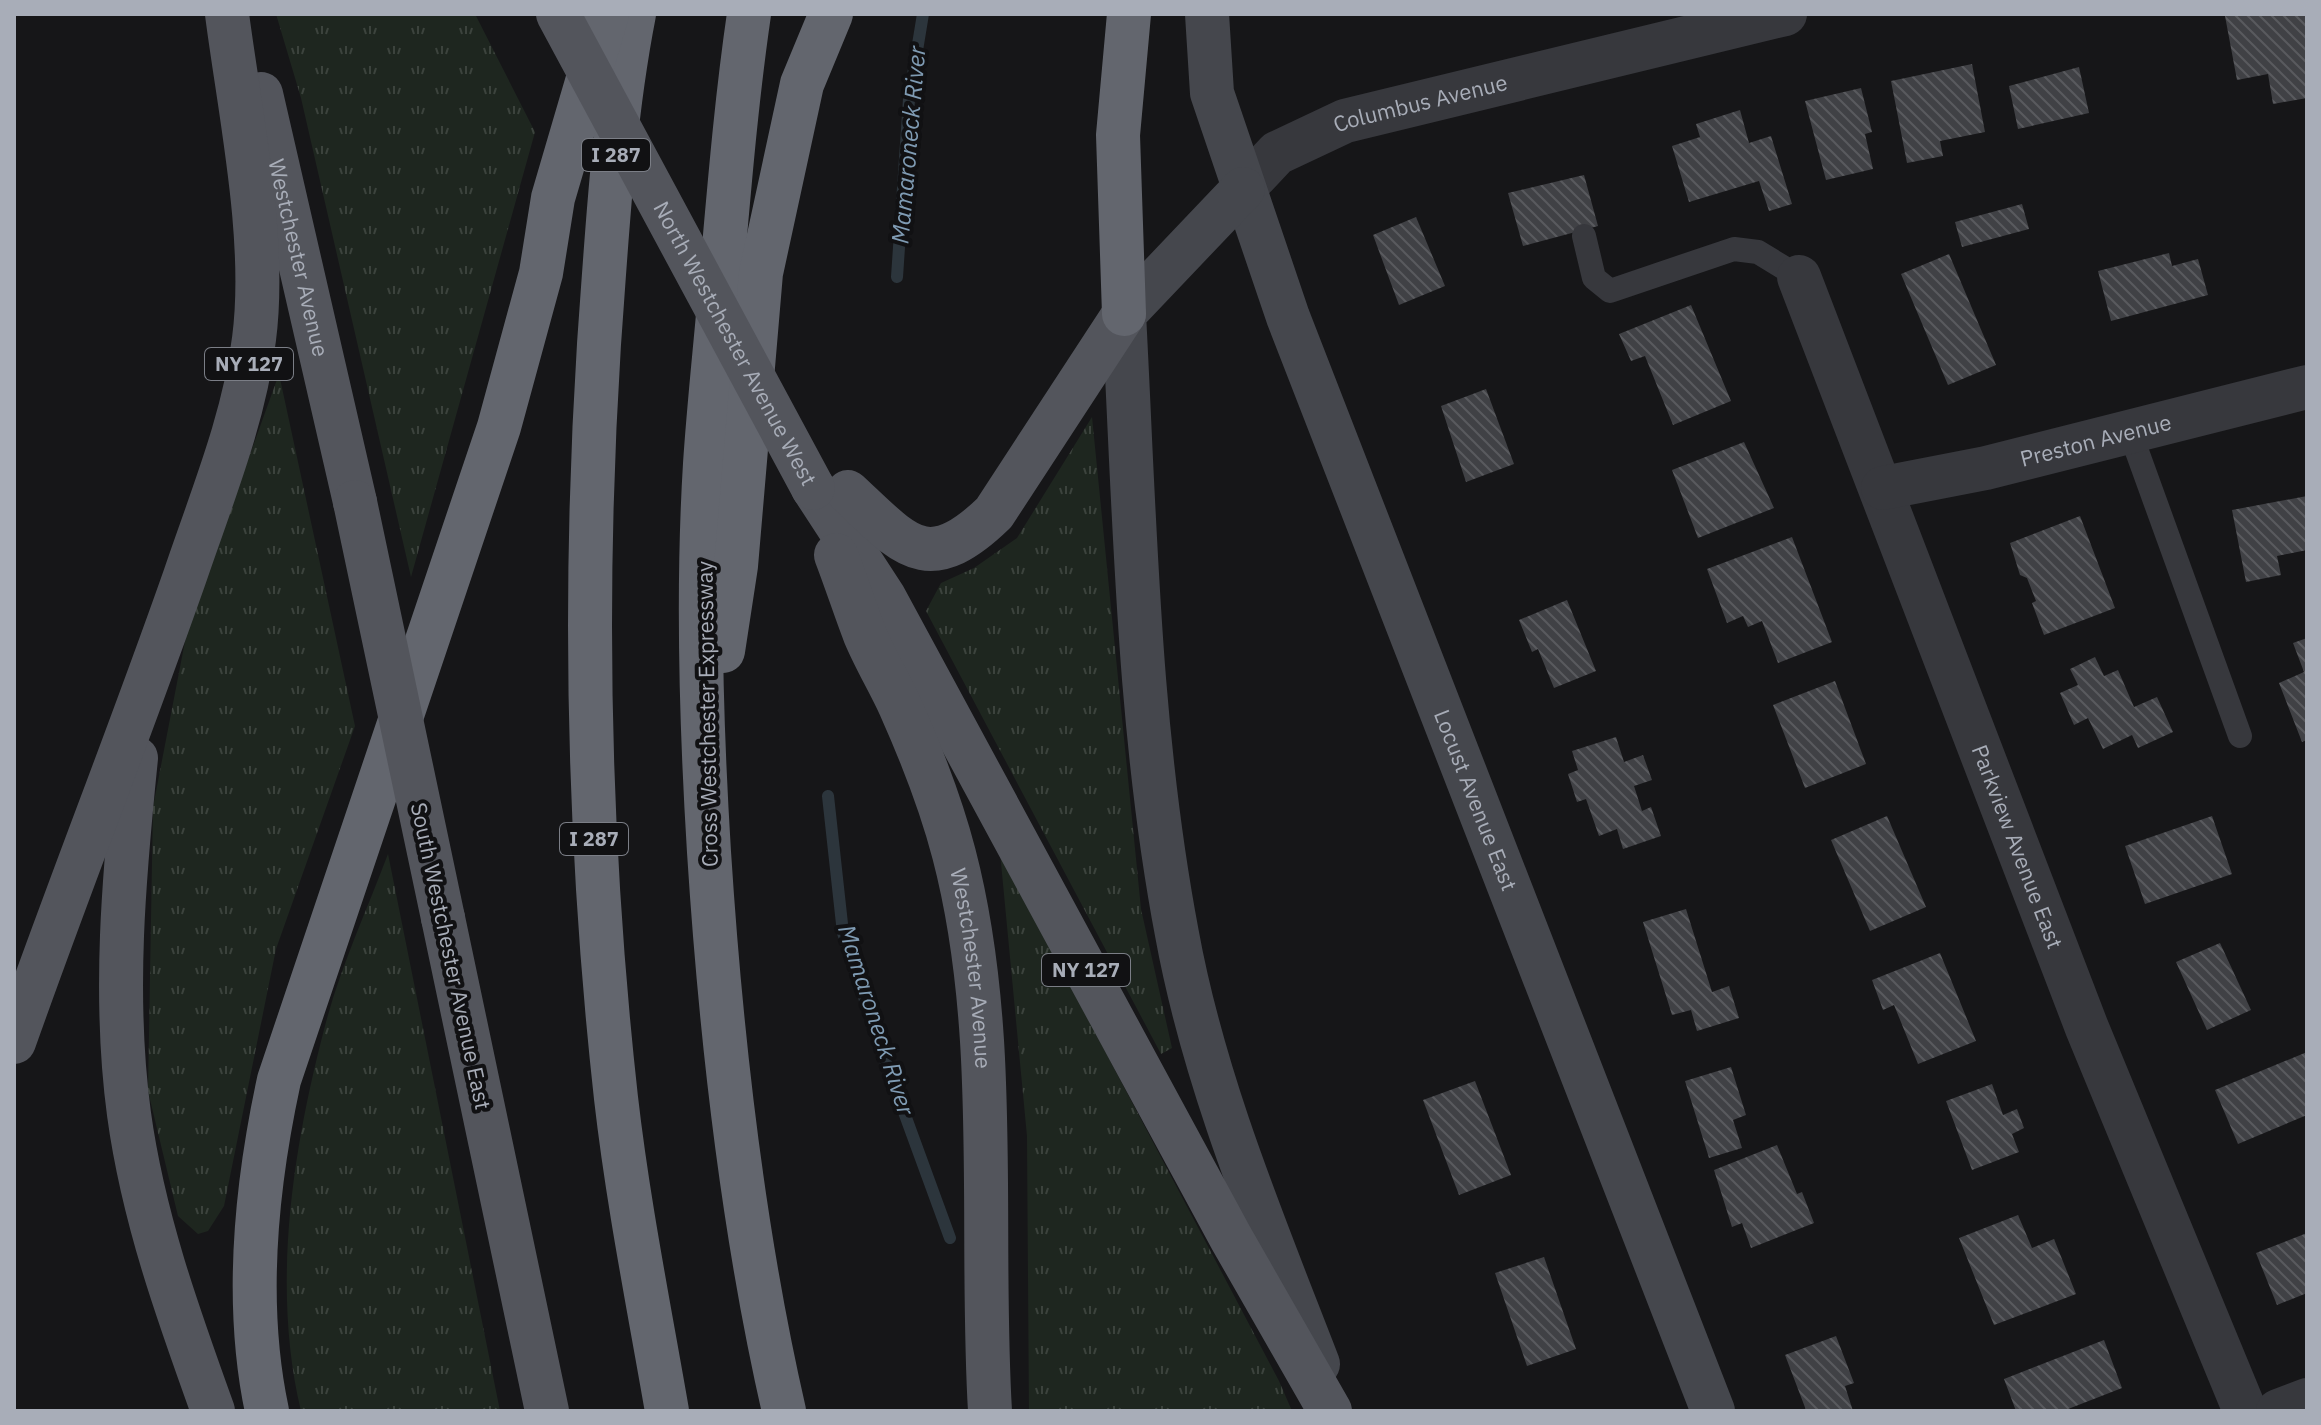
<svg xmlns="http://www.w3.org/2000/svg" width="2321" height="1425" viewBox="0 0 2321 1425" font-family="'IBM Plex Sans',sans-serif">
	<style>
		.grass { fill: url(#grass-tufts) }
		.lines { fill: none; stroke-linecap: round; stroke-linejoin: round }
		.stream { stroke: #2c353c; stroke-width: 12 }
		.building { fill: url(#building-back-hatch) }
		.lane { stroke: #37383d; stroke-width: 24 }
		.street { stroke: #37383d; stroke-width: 44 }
		.secondary { stroke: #45474d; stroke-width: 44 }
		.primary { stroke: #53555c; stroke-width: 44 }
		.highway { stroke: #63666e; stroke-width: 44 }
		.primary-bridge { stroke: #53555c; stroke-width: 44 }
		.labels { text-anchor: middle; stroke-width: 8; stroke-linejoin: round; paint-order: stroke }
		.shield { fill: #111113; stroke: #7b7e86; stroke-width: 2 }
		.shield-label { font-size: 20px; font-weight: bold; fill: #a8adb8 }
		.street-label { font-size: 22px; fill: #a8adb8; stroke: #111113 }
		.water-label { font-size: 24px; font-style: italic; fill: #7f9bb3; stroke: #111113 }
	</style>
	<defs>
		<pattern id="grass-tufts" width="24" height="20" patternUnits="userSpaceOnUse" patternTransform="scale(2)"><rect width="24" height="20" fill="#1e261f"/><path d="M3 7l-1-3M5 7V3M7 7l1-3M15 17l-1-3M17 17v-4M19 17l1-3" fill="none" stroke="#3c433d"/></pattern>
		<pattern id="building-back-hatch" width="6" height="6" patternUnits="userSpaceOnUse" patternTransform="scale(2)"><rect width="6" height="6" fill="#404145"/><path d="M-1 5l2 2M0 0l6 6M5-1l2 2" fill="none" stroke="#595a5e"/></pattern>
	</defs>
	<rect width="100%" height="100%" fill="#161618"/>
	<!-- grass -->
	<g class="grass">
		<path d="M276,14h199l60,118 -124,445 -110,-479z"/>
		<path d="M279,374l76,352 -79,223 -52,257 -16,25 -10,3 -20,-18 -30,-125 5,-284 35,-181z"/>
		<path d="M1092,417l49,492 31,139 -11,6 -235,-443 15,-28 33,-15 43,-30z"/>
		<path d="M1000,852l279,529 13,30h-263l-2,-275z"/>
		<path d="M388,854l112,557h-199c-30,-125 -8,-263 24,-385 15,-58 42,-116 63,-172z"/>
	</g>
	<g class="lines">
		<!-- stream -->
		<g class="stream">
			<path d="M897,277l12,-178 14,-85"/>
			<path d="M828,796l15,137 39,119 68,186"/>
		</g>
	</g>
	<!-- building -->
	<g class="building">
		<path d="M2234,14h71l2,84 -34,6 -5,-30 -31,6 -12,-64z"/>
		<path d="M1972,64l13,68 -45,9 3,15 -36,7 -16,-82z"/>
		<path d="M2079,67l10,46 -71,16 -9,-43z"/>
		<path d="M1861,88l11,44 -7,2 8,35 -47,11 -21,-79z"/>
		<path d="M1740,110l9,33 22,-7 21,68 -23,7 -10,-30 -70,21 -17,-56 28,-9 -4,-13z"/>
		<path d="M1584,175l14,51 -75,20 -15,-53z"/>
		<path d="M2022,204l7,25 -67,18 -7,-25z"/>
		<path d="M1416,217l29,69 -46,19 -26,-70z"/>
		<path d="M2169,253l3,13 26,-7 10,36 -97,26 -13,-50z"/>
		<path d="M1949,254l47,111 -48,20 -47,-111z"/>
		<path d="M1691,305l40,96 -58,24 -28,-69 -14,5 -12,-27z"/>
		<path d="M1486,389l28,75 -48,18 -25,-76z"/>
		<path d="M1744,442l30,66 -76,30 -26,-68z"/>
		<path d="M2307,496v54l-30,6 4,19 -35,7 -14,-72z"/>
		<path d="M2080,516l35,92 -71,27 -12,-32 4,-2 -9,-23 -7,-3 -10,-32z"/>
		<path d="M1792,537l40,105 -54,21 -16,-42 -14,6 -5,-11 -16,7 -20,-54z"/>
		<path d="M1567,600l29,71 -42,17 -16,-39 -6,3 -13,-32z"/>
		<path d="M2307,638v102l-5,2 -23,-59 25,-11 -11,-29z"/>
		<path d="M2095,657l9,19 14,-6 16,37 23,-10 16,35 -35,16 -6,-13 -29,14 -15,-31 -14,7 -14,-32 18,-8 -8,-16z"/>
		<path d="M1835,681l31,83 -61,24 -32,-83z"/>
		<path d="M1616,737l8,25 19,-7 9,25 -18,6 8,25 9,-4 10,29 -38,13 -6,-20 -18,7 -13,-37 -9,3 -9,-28 10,-4 -6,-19z"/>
		<path d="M1887,816l39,91 -56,24 -39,-91z"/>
		<path d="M2212,816l20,58 -87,30 -20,-58z"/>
		<path d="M1686,909l26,83 17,-6 10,32 -42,13 -6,-21 -19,5 -29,-93z"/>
		<path d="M2220,943l31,67 -44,20 -31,-68z"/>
		<path d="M1940,953l36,88 -58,23 -24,-59 -11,5 -11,-30z"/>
		<path d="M2307,1052v63l-69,29 -23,-54z"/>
		<path d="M1731,1067l15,48 -13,5 9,28 -33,10 -24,-77z"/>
		<path d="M1475,1081l36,94 -52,20 -36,-95z"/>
		<path d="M1992,1084l11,31 14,-6 7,19 -12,6 7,18 -47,18 -26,-69z"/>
		<path d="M1777,1145l20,49 5,-2 12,31 -63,25 -9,-25 -10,4 -18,-57z"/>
		<path d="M2018,1215l14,33 22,-9 22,55 -82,31 -35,-87z"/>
		<path d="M2307,1233v60l-30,12 -21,-52z"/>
		<path d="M1544,1257l32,92 -49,17 -32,-93z"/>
		<path d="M1836,1336l18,47 -9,3 8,25 -47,-1 -21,-55z"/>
		<path d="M2104,1340l18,48 -59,23h-47l-12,-32z"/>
	</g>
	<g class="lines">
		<!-- lane -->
		<g class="lane">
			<path d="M1584,236l10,42 16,13 124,-42 24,3 41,25"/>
			<path d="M2130,432l110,304"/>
		</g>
		<!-- street -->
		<g class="street">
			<path id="s1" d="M1243,189l34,-36 68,-32 440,-107"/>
			<path id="s2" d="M1799,277l288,751 158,383"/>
			<path id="s3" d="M1883,488l103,-20 321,-81"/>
			<path d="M2278,1411l29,-11"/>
		</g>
		<!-- secondary -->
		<g class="secondary">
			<path id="s4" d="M1207,14l5,79 76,224 425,1094"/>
			<path d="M1243,189l-119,125c11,207 14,415 53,620 27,148 87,290 141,430"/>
		</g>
		<!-- primary -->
		<g class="primary">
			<path id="s5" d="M261,94l94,408"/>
			<path d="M813,488l71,109 347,641 99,173"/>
			<path d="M848,492c57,53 79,86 146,21l130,-199"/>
			<path id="s6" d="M836,555c10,26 19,54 29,80 10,24 24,47 35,71 21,47 41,98 54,148 47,180 25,373 36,557"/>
			<path d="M136,758c-12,117 -23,238 -7,356 14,103 49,200 84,297"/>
			<path d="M443,918l104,493"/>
			<path d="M14,1042c55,-156 116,-309 171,-466 26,-77 59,-156 69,-237 13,-99 -14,-225 -27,-325"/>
		</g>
		<!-- highway -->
		<g class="highway">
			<path d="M634,14c-21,107 -27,221 -35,330 -16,252 -11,502 17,754 12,105 33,209 51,313"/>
			<path d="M749,14c-13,89 -20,177 -28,267 -5,61 -12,122 -16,183 -8,129 -4,259 4,388 12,187 33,376 75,559"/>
			<path d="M1124,314l-6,-179 11,-121"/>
			<path d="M723,651l13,-85 25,-293 41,-189 29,-70"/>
			<path d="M267,1411c-23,-108 -11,-225 12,-331l220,-653 42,-154 12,-75 54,-184"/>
		</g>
		<!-- primary-bridge -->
		<g class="primary-bridge">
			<path id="s7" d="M558,14l255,474"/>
			<path d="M355,502l88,416"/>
		</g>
	</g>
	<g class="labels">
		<!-- shield labels -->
		<g class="shield">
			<rect x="582" y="139" width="68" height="32" rx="6"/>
			<rect x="205" y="348" width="88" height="32" rx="6"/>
			<rect x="560" y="823" width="68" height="32" rx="6"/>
			<rect x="1042" y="954" width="88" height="32" rx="6"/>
		</g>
		<g class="shield-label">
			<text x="616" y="162">I 287</text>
			<text x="249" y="371">NY 127</text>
			<text x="594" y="846">I 287</text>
			<text x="1086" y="977">NY 127</text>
		</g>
		<!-- street labels -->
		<g class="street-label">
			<text dy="8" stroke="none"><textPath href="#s1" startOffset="202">Columbus Avenue</textPath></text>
			<text dy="8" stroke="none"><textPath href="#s5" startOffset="168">Westchester Avenue</textPath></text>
			<text dy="8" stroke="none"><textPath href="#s7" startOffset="374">North Westchester Avenue West</textPath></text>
			<text dy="8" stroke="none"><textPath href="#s3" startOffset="218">Preston Avenue</textPath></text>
			<text transform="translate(707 714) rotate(-91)" y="8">Cross Westchester Expressway</text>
			<text dy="8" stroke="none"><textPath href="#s4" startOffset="834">Locust Avenue East</textPath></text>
			<text dy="8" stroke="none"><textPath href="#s2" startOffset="610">Parkview Avenue East</textPath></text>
			<text transform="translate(451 956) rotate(78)" y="8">South Westchester Avenue East</text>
			<text dy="8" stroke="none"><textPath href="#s6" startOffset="438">Westchester Avenue</textPath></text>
		</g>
		<!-- water labels -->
		<g class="water-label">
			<text transform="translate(909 145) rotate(-85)" y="8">Mamaroneck River</text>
			<text transform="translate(876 1020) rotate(72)" y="8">Mamaroneck River</text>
		</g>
	</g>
	<!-- border -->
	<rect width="2321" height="1425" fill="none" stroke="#a8adb8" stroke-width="32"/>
</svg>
